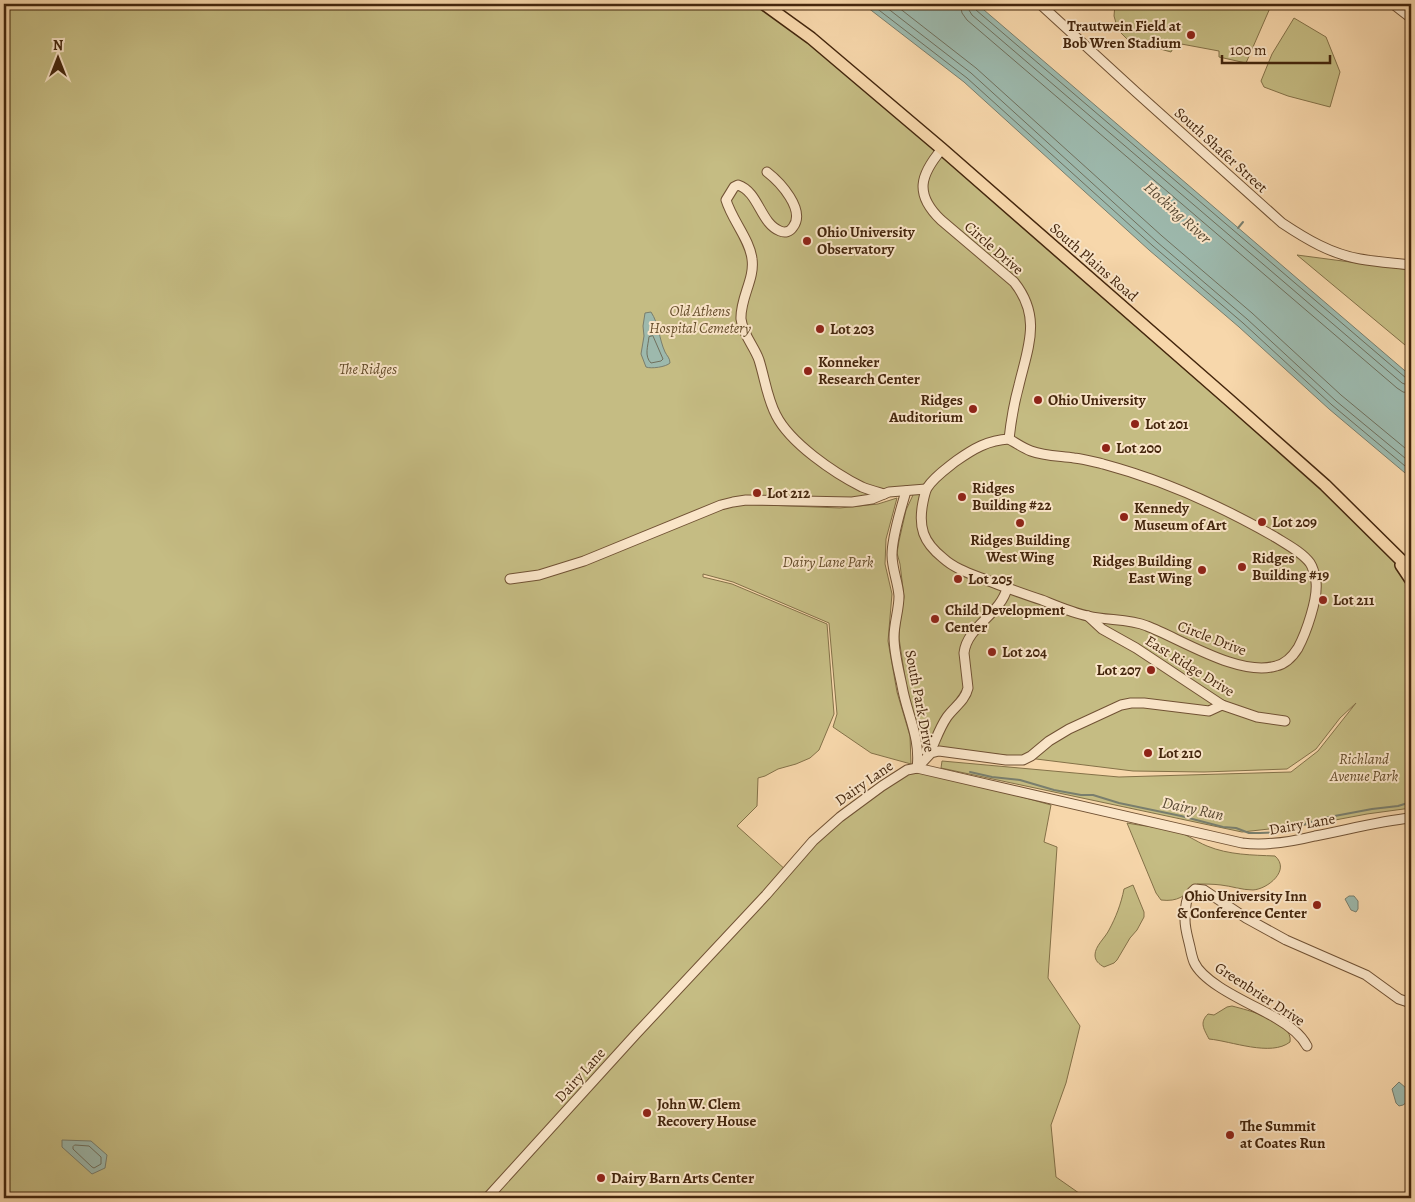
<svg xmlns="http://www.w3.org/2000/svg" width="1415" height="1202" viewBox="0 0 1415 1202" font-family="Alegreya,serif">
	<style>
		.green { fill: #c5bc83; stroke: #847148 }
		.water { fill: #9db9ad; stroke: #797e6d }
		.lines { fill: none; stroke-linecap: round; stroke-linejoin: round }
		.shore { stroke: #70705d; stroke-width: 1 }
		.stream { stroke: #797e6d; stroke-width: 2 }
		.minor-casing { stroke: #715234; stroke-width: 11 }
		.major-casing { stroke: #44260d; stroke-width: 14 }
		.minor { stroke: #fae5c8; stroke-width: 9 }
		.major { stroke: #f7d7ab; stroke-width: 11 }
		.poi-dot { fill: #8f2418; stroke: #fae5c8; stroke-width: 2 }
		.labels { text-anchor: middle; stroke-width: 4; stroke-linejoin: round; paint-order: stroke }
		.poi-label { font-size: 15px; font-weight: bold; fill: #44260d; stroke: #fae5c8; text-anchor: start }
		.street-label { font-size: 15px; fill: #44260d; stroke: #fae5c8 }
		.park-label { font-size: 15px; font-style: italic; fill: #644c2a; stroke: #fae5c8 }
		.water-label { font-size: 16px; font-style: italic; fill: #5a4b35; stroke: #fae5c8 }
	</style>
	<rect width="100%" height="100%" fill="#f7d7ab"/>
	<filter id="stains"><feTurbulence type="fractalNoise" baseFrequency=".004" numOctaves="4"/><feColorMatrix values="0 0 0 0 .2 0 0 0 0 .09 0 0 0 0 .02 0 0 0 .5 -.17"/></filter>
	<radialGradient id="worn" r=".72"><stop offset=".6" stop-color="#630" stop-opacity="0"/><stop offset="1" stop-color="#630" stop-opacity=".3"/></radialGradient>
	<!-- green -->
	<g class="green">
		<path d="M4,4h760l47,34 564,496 36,46v228l-44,6 -53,10 -72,8 -301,-64 1,-7 177,16 172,-5 27,-21 38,-48 -16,15 -24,31 -29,20 -83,3 -71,-1 -210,-26 -16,-54 -8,-53 1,-18 4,-23 -4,-33 -3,-11 2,-12 7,-31 7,-15 -18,-4 -18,6 -131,3 -29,11 24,-7 99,4 38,-4 19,-6 -11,41 -1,25 7,30 -4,47 9,51 13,44 1,28 -40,-11 -38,-26 4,-13 -8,-91 -96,-41 -30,-8v3l29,7 95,40 7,90 -15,36 -9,8 -14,6 -18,5 -13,7 -7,2 -1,28 -20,20 50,45 50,-52 80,-51 134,37 -7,37 13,5 -9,131 32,48 -14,57 -15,42 5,52 30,21h-1082z"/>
		<path d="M1115,4h155v4l-24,55 -27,-6v-6l-43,-8 -5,9 -43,-12 -10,-10 -4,-14z"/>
		<path d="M1294,18l32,19 14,35 -10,35 -42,-11 -24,-9 -3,-6 11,-27z"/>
		<path d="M1297,255l114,15v80z"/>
		<path d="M1127,823c15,3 30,4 45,7 13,3 23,11 35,16 22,9 45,9 68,10 16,14 -7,33 -22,34 -11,0 -22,-4 -32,-5 -8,-1 -16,-1 -24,-1 -12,12 -19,18 -36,16l-5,-7z"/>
		<path d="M1133,885l11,27v5l-7,13 -7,8 -13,22 -3,3 -10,4c-5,-3 -9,-6 -9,-12 0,-9 10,-17 14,-25 7,-13 12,-26 15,-41z"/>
		<path d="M1232,1006c15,4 62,15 58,36 -19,15 -59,-1 -81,-3 -5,-10 -10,-16 -1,-25l6,1 13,-8z"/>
	</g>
	<!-- water -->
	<g class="water">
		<path d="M863,4h114l434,372v102l-82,-69 -90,-82 -90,-77 -185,-168z"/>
		<path d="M651,312c8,12 8,27 14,40 2,4 5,6 5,11 -4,4 -19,6 -24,4l-5,-13 3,-18 -1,-10 2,-13z"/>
		<path d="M1349,896h5l4,5v8l-2,3 -5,-2 -6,-11z"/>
		<path d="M1399,1082l7,6 1,9v5l-4,3 -4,1 -3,-3 -4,-14z"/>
		<path d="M62,1140l29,1 16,14 -2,13 -13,6 -30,-27z"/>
	</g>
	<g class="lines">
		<!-- shore -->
		<g class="shore">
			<path d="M871,4l96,74 186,168 90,77 89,82 79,66"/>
			<path d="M882,4l89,69 186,169 90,77 89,82 75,62"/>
			<path d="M894,4l82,64 186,168 90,77 89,82 70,58"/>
			<path d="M960,4l2,9 5,7 430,368 6,4 8,1"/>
			<path d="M968,4l1,6 3,5 430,368 5,2h4"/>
			<path d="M974,4l2,6 430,368 5,1"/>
			<path d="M653,336l10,23 -2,2 -10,2c-7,-7 -3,-17 -2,-26z"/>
			<path d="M75,1145l14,1 12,11v7l-7,4 -2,-1 -19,-18v-2z"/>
		</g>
		<!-- stream -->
		<g class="stream">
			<path d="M1238,228l5,-6"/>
			<path d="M970,772l22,5 28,3 34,10 27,5h12l26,8 62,13 42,11 13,1 13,5h11l20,-1 44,-14 48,-9 26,-3 13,-4"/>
		</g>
		<!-- minor casing -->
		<g class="minor-casing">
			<g id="minor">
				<path d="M1040,4l96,88 146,131c24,16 49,31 78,36 17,3 34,4 51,6"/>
				<path d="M1393,4l18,14"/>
				<path d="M942,149c-22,26 -28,45 -1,71l73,62c28,35 14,65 5,103 -5,18 -8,36 -10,54"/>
				<path d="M767,172c13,10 39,38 26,55 -3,5 -8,6 -13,4 -20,-8 -21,-39 -42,-46l-4,2 -8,13c6,20 24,40 26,59 3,20 -12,39 -11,60 2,16 13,27 18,41 6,19 8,38 17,55 14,28 58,58 86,72 7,3 15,5 22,7"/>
				<path d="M1009,439c7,4 14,9 22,12 13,5 29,5 43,7 10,1 20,4 29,6 60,16 118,42 172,73 11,7 27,15 35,26 4,6 5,13 6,19 2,17 -10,51 -18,66 -5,8 -13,16 -22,18 -37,11 -95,-27 -129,-40 -19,-8 -39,-5 -59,-10 -15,-3 -31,-10 -46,-16 -19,-6 -37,-13 -56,-20 -15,-6 -31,-11 -43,-22 -20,-16 -25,-31 -20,-56 1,-5 2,-10 4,-14 7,-11 19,-19 29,-27 17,-12 32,-21 53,-22z"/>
				<path d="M906,491c-5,18 -14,45 -14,64 0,14 6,27 7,41 0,14 -5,27 -5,41 0,16 5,34 8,49 5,29 19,52 15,82"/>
				<path d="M510,579l29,-4 45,-14 137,-56 12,-3 13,-2 106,2 20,-3 17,-7 37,-3"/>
				<path d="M1088,616l14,13 34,19 86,57 35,12 28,4"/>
				<path d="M926,751l5,-1c5,-11 9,-23 16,-33 7,-10 18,-16 21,-29l-4,-35c3,-27 37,-39 43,-65"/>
				<path d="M917,768l14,-15 8,-2 67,9h17l8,-4 18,-15 20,-12 52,-24 10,-2h13l65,8 13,-6"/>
				<path d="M1307,1046c-7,-13 -19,-21 -31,-28 -22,-13 -72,-33 -82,-56 -2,-5 -3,-10 -4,-15 -2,-9 -5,-18 -5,-27 1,-13 -1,-22 10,-31l9,1 42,28 40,22 80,35 33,24 12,4"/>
				<path d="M487,1198l149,-164 130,-139 47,-54 27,-24 42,-31 25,-16 10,-2 325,75c25,3 49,-1 73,-7 32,-6 64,-15 96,-18"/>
			</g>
		</g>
		<!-- major casing -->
		<g class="major-casing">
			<g id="major">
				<path d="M764,4l47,34 131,111 286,250 97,86 86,85"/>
				<path d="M1401,565l10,15"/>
			</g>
		</g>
		<!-- minor -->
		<use href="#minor" class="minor"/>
		<!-- major -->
		<use href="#major" class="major"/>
	</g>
	<!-- markers -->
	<g class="poi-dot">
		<circle cx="1191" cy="35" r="5"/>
		<circle cx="807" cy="241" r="5"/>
		<circle cx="820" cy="329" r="5"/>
		<circle cx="808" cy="371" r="5"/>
		<circle cx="1038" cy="400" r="5"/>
		<circle cx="973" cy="409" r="5"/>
		<circle cx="1135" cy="424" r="5"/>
		<circle cx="1106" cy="448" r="5"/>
		<circle cx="757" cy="493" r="5"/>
		<circle cx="962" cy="497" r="5"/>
		<circle cx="1124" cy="517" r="5"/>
		<circle cx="1262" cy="522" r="5"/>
		<circle cx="1020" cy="523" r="5"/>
		<circle cx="1242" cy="567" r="5"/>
		<circle cx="1202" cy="570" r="5"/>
		<circle cx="958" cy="579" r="5"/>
		<circle cx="1323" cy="600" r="5"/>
		<circle cx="935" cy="619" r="5"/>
		<circle cx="992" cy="652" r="5"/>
		<circle cx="1151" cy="670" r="5"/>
		<circle cx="1148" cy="753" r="5"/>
		<circle cx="1317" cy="905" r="5"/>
		<circle cx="647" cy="1113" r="5"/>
		<circle cx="1230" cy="1135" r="5"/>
		<circle cx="601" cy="1178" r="5"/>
	</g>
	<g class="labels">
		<!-- poi labels -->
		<g class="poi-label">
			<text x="1181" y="31" text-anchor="end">Trautwein Field at<tspan x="1181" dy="17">Bob Wren Stadium</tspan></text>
			<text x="817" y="237">Ohio University<tspan x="817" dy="17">Observatory</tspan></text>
			<text x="830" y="334">Lot 203</text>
			<text x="818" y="367">Konneker<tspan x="818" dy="17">Research Center</tspan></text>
			<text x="963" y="405" text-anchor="end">Ridges<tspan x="963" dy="17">Auditorium</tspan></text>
			<text x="1048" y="405">Ohio University</text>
			<text x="1145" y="429">Lot 201</text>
			<text x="1116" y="453">Lot 200</text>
			<text x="972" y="493">Ridges<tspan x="972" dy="17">Building #22</tspan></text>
			<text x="767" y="498">Lot 212</text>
			<text x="1134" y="513">Kennedy<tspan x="1134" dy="17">Museum of Art</tspan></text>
			<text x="1272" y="527">Lot 209</text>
			<text x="1020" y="545" text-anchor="middle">Ridges Building<tspan x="1020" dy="17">West Wing</tspan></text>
			<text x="1252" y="563">Ridges<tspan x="1252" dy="17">Building #19</tspan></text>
			<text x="1192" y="566" text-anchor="end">Ridges Building<tspan x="1192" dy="17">East Wing</tspan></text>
			<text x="968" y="584">Lot 205</text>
			<text x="1333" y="605">Lot 211</text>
			<text x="945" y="615">Child Development<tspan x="945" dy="17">Center</tspan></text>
			<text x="1002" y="657">Lot 204</text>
			<text x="1141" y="675" text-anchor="end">Lot 207</text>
			<text x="1158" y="758">Lot 210</text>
			<text x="1307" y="901" text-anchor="end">Ohio University Inn<tspan x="1307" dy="17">&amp; Conference Center</tspan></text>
			<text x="657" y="1109">John W. Clem<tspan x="657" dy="17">Recovery House</tspan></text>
			<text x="1240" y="1131">The Summit<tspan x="1240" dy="17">at Coates Run</tspan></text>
			<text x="611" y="1183">Dairy Barn Arts Center</text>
		</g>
		<!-- street labels -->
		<g class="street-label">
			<text transform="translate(1221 150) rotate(42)" y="5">South Shafer Street</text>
			<text transform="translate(994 248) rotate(41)" y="5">Circle Drive</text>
			<text transform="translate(1094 262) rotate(41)" y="5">South Plains Road</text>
			<text transform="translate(1212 638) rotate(21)" y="5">Circle Drive</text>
			<text transform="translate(1190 666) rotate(32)" y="5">East Ridge Drive</text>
			<text transform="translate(920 701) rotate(79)" y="5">South Park Drive</text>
			<text transform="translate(864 783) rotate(-35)" y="5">Dairy Lane</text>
			<text transform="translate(1302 824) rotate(-10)" y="5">Dairy Lane</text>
			<text transform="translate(1260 994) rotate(33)" y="5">Greenbrier Drive</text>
			<text transform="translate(580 1075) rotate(-48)" y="5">Dairy Lane</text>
		</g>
		<!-- park labels -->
		<g class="park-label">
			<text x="700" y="316">Old Athens<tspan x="700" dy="17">Hospital Cemetery</tspan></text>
			<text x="368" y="374">The Ridges</text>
			<text x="828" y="567">Dairy Lane Park</text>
			<text x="1364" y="764">Richland<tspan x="1364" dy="17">Avenue Park</tspan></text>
		</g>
		<!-- water labels -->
		<g class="water-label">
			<text transform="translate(1178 212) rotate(42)" y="6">Hocking River</text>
			<text transform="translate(1193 808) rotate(12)" y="6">Dairy Run</text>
		</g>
	</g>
	<!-- margin -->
	<rect width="1415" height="1202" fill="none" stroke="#f7d7ab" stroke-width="20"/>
	<rect x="5" y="5" width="1405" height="1192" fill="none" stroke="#44260d" stroke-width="2.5"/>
	<rect x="10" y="10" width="1395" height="1182" fill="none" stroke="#44260d"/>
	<!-- north arrow -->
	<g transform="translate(58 58)" stroke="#fae5c8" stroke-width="4" paint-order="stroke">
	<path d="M0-4L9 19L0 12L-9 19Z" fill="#44260d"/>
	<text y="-8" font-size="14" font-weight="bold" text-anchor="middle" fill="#44260d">N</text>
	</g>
	<!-- scale -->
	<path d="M1222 55v8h108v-8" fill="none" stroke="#44260d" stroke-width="2.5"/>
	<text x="1230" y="55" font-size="15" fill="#44260d" stroke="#fae5c8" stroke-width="4" paint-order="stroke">100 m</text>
	<rect width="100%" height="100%" filter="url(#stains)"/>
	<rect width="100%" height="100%" fill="url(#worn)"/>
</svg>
